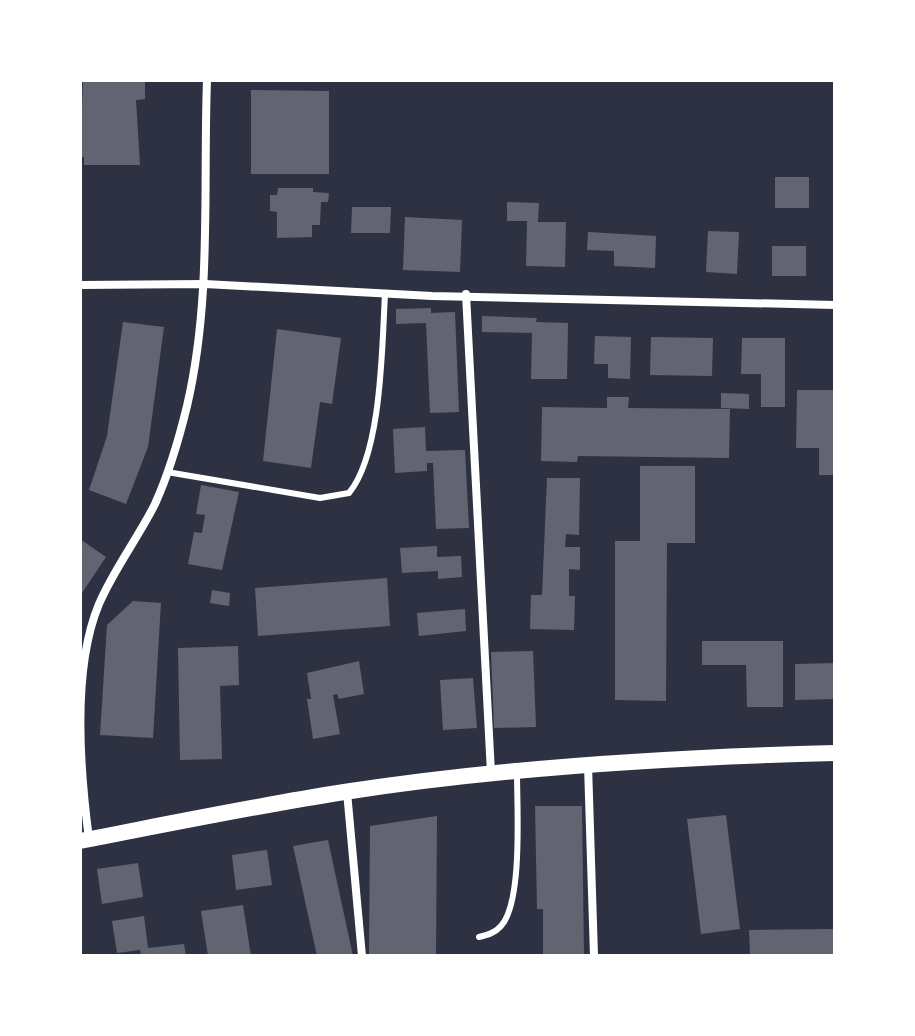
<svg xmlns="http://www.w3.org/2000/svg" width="915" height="1036" viewBox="0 0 915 1036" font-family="'IBM Plex Sans',sans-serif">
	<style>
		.building { fill: #626471 }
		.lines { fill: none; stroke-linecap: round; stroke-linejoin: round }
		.service { stroke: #fff; stroke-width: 6 }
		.minor { stroke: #fff; stroke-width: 8 }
		.secondary { stroke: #fff; stroke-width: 16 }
	</style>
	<rect width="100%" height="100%" fill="#2d3142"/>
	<!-- building -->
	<g class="building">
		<path d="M83,80h62v19l-9,1 4,65h-56v-8h-4z"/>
		<path d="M251,90l78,1v83h-78z"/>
		<rect x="775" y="177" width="34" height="31"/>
		<path d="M278,188h35v4l16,1 -1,9h-7l-1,23h-8v12l-35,1v-26l-7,-1v-16h7z"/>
		<path d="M507,202l32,1 -1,19h28l-1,45 -39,-1 1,-45h-20z"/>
		<path d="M352,207h39l-1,26h-39z"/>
		<path d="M405,217l57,3 -2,52 -57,-2z"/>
		<path d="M708,231l31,1 -2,42 -31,-2z"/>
		<path d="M588,232l68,4 -1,32 -41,-2v-15l-27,-1z"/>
		<rect x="772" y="246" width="34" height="30"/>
		<path d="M431,308v5l24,-1 4,100 -29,1 -4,-90 -30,1v-15z"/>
		<path d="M482,316l55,2 -1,4 32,1 -1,56h-36l1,-46 -50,-1z"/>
		<path d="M123,322l41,5 -16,120 -22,57 -37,-14 18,-54z"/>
		<path d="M277,329l64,9 -9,66 -12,-2 -9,66 -48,-7z"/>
		<path d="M595,336l36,1 -1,42 -22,-1v-14h-14z"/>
		<path d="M651,337l62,1 -1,38 -62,-1z"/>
		<path d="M742,338h43v69h-24v-33h-20z"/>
		<path d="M797,390h38v85h-16v-27h-23z"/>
		<path d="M721,393l28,1v15l-28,-1z"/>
		<path d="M607,397h22l-1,11 102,1 -1,49 -151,-2 -1,6 -36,-1 1,-54 65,1z"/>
		<path d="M425,427l1,24 39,-1 4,78 -33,1 -3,-66h-6v8l-32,2 -2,-44z"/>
		<path d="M640,466h55v77h-28l-1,158 -51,-1v-159h25z"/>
		<path d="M547,478h33l-1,57 -13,-1 -1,13h15v23l-11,-1v27h6l-1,34 -44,-1 1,-34h11z"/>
		<path d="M201,485l38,7 -17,78 -34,-6 6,-32 8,1 3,-18 -9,-1z"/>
		<path d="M80,539l26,18 -26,39z"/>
		<path d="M437,546v11l24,-1 1,21 -24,2v-8l-36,2 -2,-25z"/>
		<path d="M387,578l3,48 -132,10 -3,-48z"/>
		<path d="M212,590l18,3 -1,13 -19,-3z"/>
		<path d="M133,601l28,2 -8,135 -53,-3 7,-110z"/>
		<path d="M465,609l1,22 -47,5 -2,-23z"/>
		<path d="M702,641h81v66h-36l-1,-42h-44z"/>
		<path d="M238,646l1,39 -19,1 2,73 -42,1 -2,-112z"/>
		<path d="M533,651l3,76 -42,1 -3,-76z"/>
		<path d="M359,661l5,33 -25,5 -2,-5 -4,1 7,39 -27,5 -6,-40h4l-4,-26z"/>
		<path d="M835,663v36l-40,1v-36z"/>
		<path d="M473,678l4,50 -34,2 -3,-50z"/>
		<path d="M535,806h47l2,150h-41v-47h-6z"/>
		<path d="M726,815l14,114 -39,5 -14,-115z"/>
		<path d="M437,816l-1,140h-67l1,-130z"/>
		<path d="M328,840l25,116h-36l-24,-110z"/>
		<path d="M267,850l5,35 -36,5 -4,-35z"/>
		<path d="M138,863l5,34 -41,7 -5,-35z"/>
		<path d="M243,905l8,51h-43l-7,-45z"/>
		<path d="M144,916l4,32 36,-4 2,12h-45l-1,-6 -23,3 -5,-32z"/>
		<path d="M835,929v27h-85l-1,-26z"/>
	</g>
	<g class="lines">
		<!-- service -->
		<g class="service">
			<path d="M167,472l153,26 29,-5c33,-40 33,-148 36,-199"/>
			<path d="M479,937c8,-2 16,-4 22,-11 22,-24 16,-119 16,-152"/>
		</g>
		<!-- minor -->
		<g class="minor">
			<path d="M80,285l125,-1 227,12 403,9"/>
			<path d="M466,294l25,479"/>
			<path d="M588,765l6,191"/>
			<path d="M347,792l15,164"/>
			<path d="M89,839c-9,-68 -17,-171 10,-235 15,-35 39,-66 56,-100 14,-31 24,-65 32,-98 25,-107 16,-217 20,-326"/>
		</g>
		<!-- secondary -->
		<path class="secondary" d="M80,841c88,-17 175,-35 264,-49 162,-25 326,-35 491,-39"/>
	</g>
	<!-- border -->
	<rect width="915" height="1036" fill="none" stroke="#ffffff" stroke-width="164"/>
</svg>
